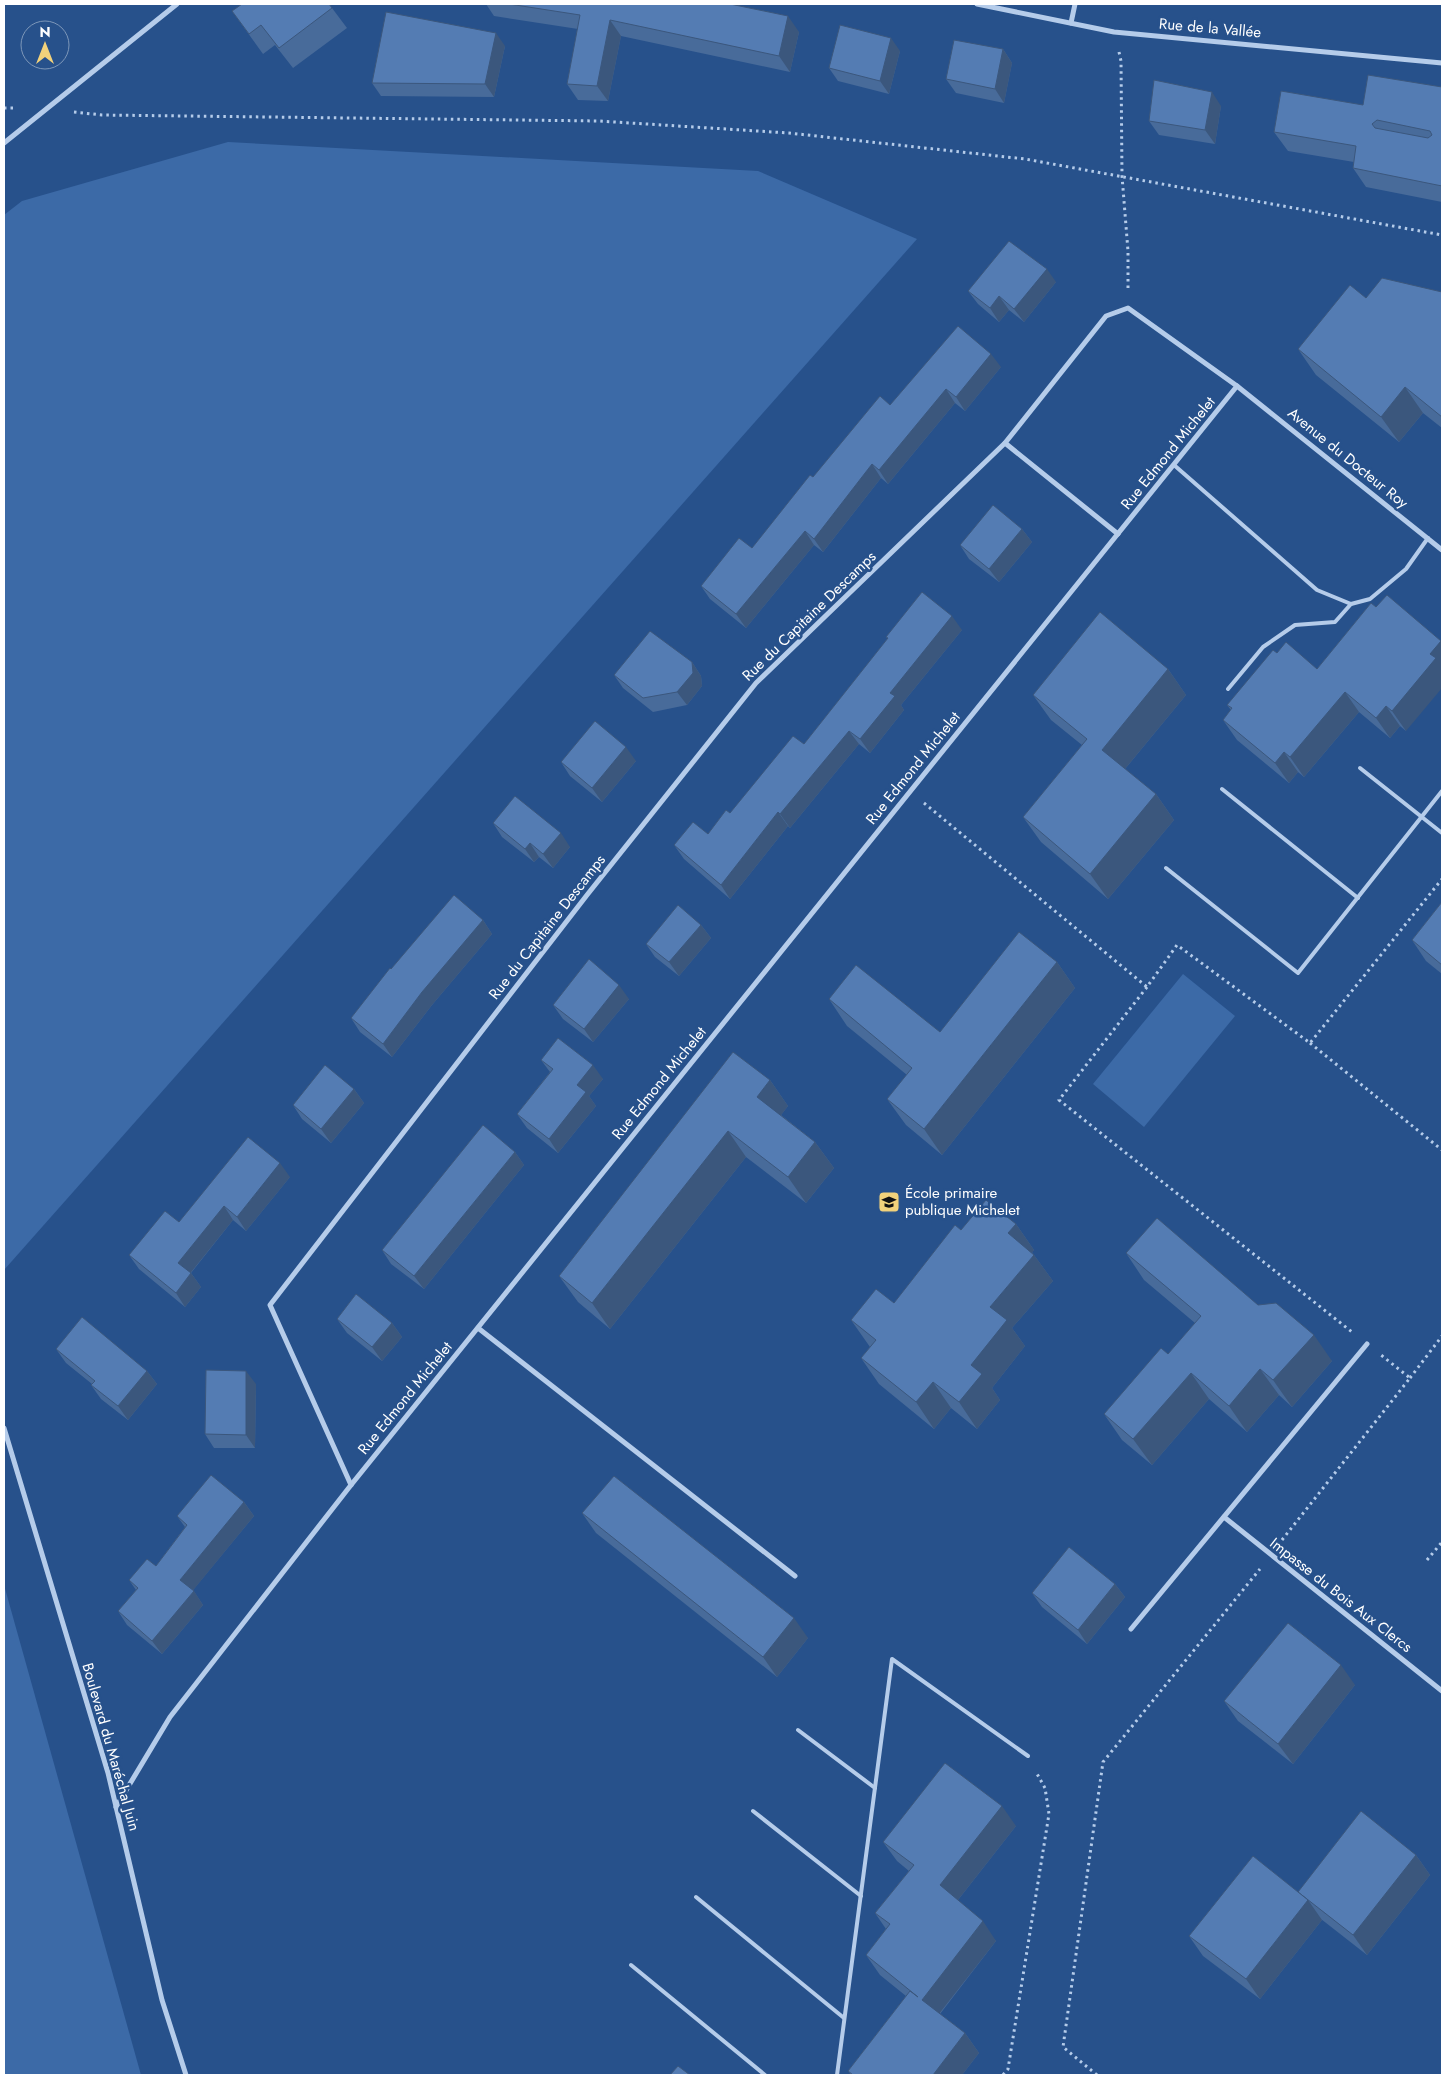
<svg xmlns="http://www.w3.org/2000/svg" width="1446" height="2079" viewBox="0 0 1446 2079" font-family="Jost,sans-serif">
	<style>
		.green { fill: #3c6aa7 }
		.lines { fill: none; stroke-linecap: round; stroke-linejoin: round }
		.path { stroke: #b5ccea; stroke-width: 3; stroke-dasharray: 2.5 4; stroke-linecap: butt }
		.service { stroke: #b5ccea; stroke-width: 4 }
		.minor { stroke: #b5ccea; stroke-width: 5 }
		.wall { fill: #486b9a }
		.shaded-wall { fill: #3b577d }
		.building { fill: #547cb3; stroke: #3b577d; fill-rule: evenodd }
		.labels { text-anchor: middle; stroke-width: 5; stroke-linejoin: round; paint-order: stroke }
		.street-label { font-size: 15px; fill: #fff; stroke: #27518b }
		.poi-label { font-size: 15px; fill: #fff; stroke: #27518b; text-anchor: start }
	</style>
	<rect width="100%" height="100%" fill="#27518b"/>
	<!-- green -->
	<g class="green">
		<path d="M228,142l530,29 159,68 -913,1031v-1055l18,-14z"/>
		<path d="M1183,974l52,42 -91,111 -51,-43z"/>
		<path d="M4,1585l137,490h-137z"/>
	</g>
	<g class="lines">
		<!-- path -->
		<g class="path">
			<path d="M1119,52l2,9 1,115 6,75v39"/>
			<path d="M4,108h12"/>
			<path d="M74,112l28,3 497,6 190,12 236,26 417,76"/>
			<path d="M924,803l223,184 30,-42 133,98 132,-164"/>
			<path d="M1147,987l-88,113 293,232"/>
			<path d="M1310,1043l132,107"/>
			<path d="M1410,1378l32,-42"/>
			<path d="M1282,1540l128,-162 -29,-23"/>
			<path d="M1427,1560l15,-18"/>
			<path d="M1003,2075l5,-6 41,-255 -4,-26 -9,-16"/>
			<path d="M1097,2075l-34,-28 40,-285 157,-193"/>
		</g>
		<!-- service -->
		<g class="service">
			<path d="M1174,465l143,125 34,14 19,-5 36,-30 22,-31"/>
			<path d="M1228,689l35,-42 32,-22 40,-3 16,-18"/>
			<path d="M1360,768l82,65"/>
			<path d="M1222,789l136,109"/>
			<path d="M1166,868l132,105 144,-182"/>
			<path d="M798,1730l77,58"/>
			<path d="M753,1811l108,85"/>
			<path d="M696,1897l148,121"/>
			<path d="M631,1965l134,110"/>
			<path d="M837,2075l55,-416 136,97"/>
		</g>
		<!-- minor -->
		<g class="minor">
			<path d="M977,4l137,28 328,31"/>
			<path d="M1071,23l4,-19"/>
			<path d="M4,143l173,-139"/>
			<path d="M1005,443l101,-127 22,-8 109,78 205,164"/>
			<path d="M478,1328l317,248"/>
			<path d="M4,1428l104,345 54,227 24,75"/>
			<path d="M351,1485l-81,-180 317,-410 169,-212 249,-240 113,91"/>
			<path d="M1224,1517l218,174"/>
			<path d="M1131,1629l236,-285"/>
			<path d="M116,1807l54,-90 181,-232 886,-1099"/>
		</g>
	</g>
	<!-- wall -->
	<g class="wall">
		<path d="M329,4l18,24 -54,40 -18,-23 -12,9 -31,-43z"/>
		<path d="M486,4h244l69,28 -9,40 -169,-36 -13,65 -30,-1 -11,-16 11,-55 -84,-13z"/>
		<path d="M505,46l-11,51 -113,-1 -9,-13z"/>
		<path d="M1003,49l9,14 -8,40 -48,-10 -10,-14z"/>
		<path d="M900,51l-11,43 -51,-13 -9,-13z"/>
		<path d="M1442,87v115l-76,-15 -13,-19 1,-6 -66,-11 -14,-19 89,-27z"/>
		<path d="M1221,106l-6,38 -56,-9 -10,-14z"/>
		<path d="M1056,282l-32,40 -15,-12 -10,12 -21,-18 -10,-13z"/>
		<path d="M1442,292v136l-19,-15 -24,29 -83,-67 -18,-26 68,-51z"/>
		<path d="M1001,367l-36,44 -10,-8 -67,81 -7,-6 -58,74 -9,-7 -68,83 -36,-29 -9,-13 51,-38 61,-71 77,-72z"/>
		<path d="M1022,529l10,13 -33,40 -30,-23 -9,-14z"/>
		<path d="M1371,603l35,128 -6,-5 -10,12 -31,-26 -55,65 -6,-5 -9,11 -52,-43 -14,-20 8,-10 -4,-5 50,-52 40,16z"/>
		<path d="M962,630l-61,75 3,5 -34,43 -11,-9 -69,84 -2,-2 -58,73 -46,-40 -10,-14 34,-11 96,-90 84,-105 -2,-2z"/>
		<path d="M692,662l9,14 1,10 -15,19 -34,7 -30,-24 -9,-13z"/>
		<path d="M1168,669l18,26 -61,74 31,25 18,26 -66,79 -67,-57 -18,-25 59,-72 -31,-25 -18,-25z"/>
		<path d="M636,761l-34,41 -32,-26 -9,-14z"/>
		<path d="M493,823l77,24 -17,21 -14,-11 -5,5 -32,-25z"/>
		<path d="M1442,902v72l-16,-13 -14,-21z"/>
		<path d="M483,920l9,14 -60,71 -40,52 -32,-25 -9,-14 40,-49z"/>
		<path d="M701,925l10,13 -32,38 -24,-19 -9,-13z"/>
		<path d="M1057,962l18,26 -133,167 -36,-30 -19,-26 20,-24 -60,-49 -18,-27 111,33z"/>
		<path d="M629,999l-36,43 -30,-23 -10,-14z"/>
		<path d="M541,1060l62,19 -14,17 7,10 -38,47 -31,-25 -10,-14 33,-42z"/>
		<path d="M770,1080l18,26 -7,9 34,27 19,26 -28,35 -60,-46 -136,172 -32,-27 -19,-26z"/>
		<path d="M354,1089l10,14 -33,40 -29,-24 -9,-14z"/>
		<path d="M515,1152l9,13 -100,124 -33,-25 -9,-14z"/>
		<path d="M290,1177l-44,54 -13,-11 -42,53 10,14 -16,20 -46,-38 -10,-14 50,-33z"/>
		<path d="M1016,1224l18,26 -2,2 2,3 19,26 -41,47 13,18 -33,42 8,12 -23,29 -26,-21 -17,21 -55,-45 -18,-26 9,-11 -19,-27 43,-17 67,-73z"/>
		<path d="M1126,1253l132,52 74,56 -40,46 -13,-12 -32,37 -38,-33 -57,66 -30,-25 -18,-26 64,-60 27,-31 -51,-43z"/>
		<path d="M337,1319l55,4 10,14 -20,24 -35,-28z"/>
		<path d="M56,1349l91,22 10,13 -29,36 -27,-21 -10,-14 1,-1 -26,-21z"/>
		<path d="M256,1384l-1,64h-41l-9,-14z"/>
		<path d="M244,1502l10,14 -61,74 10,15 -41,49 -35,-29 -9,-14 18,-21 -7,-10 27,-14 29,-39 -8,-11z"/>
		<path d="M582,1513l226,125 -31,39 -181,-144z"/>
		<path d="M1115,1584l10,13 -38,47 -45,-37 -10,-14z"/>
		<path d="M1355,1685l-62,79 -55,-43 -14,-20z"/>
		<path d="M1016,1826l-58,74 38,41 -56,73 25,19 14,20 -17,22h-111l-3,-4 58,-75 -26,-21 -14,-20 20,-26 -11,-16 34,-42 -12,-10 -14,-19z"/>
		<path d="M1416,1855l14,20 -63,80 -46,-36 1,1 -62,79 -57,-43 -14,-20 109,-44z"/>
	</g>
	<!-- shaded-wall -->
	<g class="shaded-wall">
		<path d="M788,16l11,16 -9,40 -11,-16z"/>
		<path d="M610,20l11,16 -13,65 -11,-15z"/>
		<path d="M496,33l9,13 -11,51 -9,-13z"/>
		<path d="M891,38l9,13 -11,43 -9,-13z"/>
		<path d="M1003,49l9,14 -8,40 -9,-14z"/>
		<path d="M1212,92l9,14 -6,38 -10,-14z"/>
		<path d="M1047,269l9,13 -32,40 -10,-13z"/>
		<path d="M999,296l10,14 -10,12 -9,-14z"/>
		<path d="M991,354l10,13 -36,44 -9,-14z"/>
		<path d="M1405,387l18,26 -24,29 -18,-25z"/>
		<path d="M946,389l9,14 -67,81 -9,-14z"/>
		<path d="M872,464l9,14 -58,74 -9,-13z"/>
		<path d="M1022,529l10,13 -33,40 -10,-13z"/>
		<path d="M805,531l9,14 -68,83 -10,-14z"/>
		<path d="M952,616l10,14 -61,75 3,5 -34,43 -10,-14 30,-46z"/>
		<path d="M1441,641l1,1v46l-36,43 -14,-20 38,-57z"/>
		<path d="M692,662l9,14 1,10 -15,19 -10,-13z"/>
		<path d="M1168,669l18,26 -66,80 -18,-25z"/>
		<path d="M1345,692l14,20 -55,65 -14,-20z"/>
		<path d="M1386,706l14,20 -10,12 -14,-20z"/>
		<path d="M849,731l10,13 -69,84 -10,-14z"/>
		<path d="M626,747l10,14 -34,41 -10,-14z"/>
		<path d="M1284,752l14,20 -9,11 -14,-20z"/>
		<path d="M1156,794l18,26 -66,79 -18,-25z"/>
		<path d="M778,812l10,14 -58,73 -9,-14z"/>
		<path d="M561,833l9,14 -17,21 -10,-14z"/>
		<path d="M530,843l9,14 -5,5 -9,-13z"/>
		<path d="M483,920l9,14 -60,71 -40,52 -9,-13 39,-52z"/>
		<path d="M701,925l10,13 -32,38 -10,-14z"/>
		<path d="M1057,962l18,26 -133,167 -18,-26z"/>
		<path d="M619,985l10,14 -36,43 -9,-13z"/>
		<path d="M593,1065l10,14 -14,17 7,10 -38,47 -9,-14 28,-54z"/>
		<path d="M770,1080l18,26 -13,17 -18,-26z"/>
		<path d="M354,1089l10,14 -33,40 -10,-14z"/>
		<path d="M728,1131l18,26 -136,172 -18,-26z"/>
		<path d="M815,1142l19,26 -28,35 -18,-26z"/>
		<path d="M515,1152l9,13 -100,124 -10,-13z"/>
		<path d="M280,1163l10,14 -44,54 -9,-14z"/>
		<path d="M224,1206l9,14 -45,56 -10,-13z"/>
		<path d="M1016,1224l18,26 -7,9 -19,-26z"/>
		<path d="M1034,1255l19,26 -41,47 13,18 -33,42 8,12 -23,29 -18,-27 12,-37 19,-58z"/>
		<path d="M191,1273l10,14 -16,20 -9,-14z"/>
		<path d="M392,1323l10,14 -20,24 -10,-14z"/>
		<path d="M1314,1335l18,26 -40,46 -19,-27z"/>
		<path d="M1260,1369l19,26 -32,37 -18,-26z"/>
		<path d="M147,1371l10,13 -29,36 -10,-14z"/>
		<path d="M246,1371l10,13 -1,64 -9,-13z"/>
		<path d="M1191,1373l18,26 -57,66 -19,-26z"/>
		<path d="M933,1382l18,26 -17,21 -18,-27z"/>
		<path d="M244,1502l10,14 -64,78 -10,-14z"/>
		<path d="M1115,1584l10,13 -38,47 -9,-14z"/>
		<path d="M194,1591l9,14 -41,49 -10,-13z"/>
		<path d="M794,1618l14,20 -31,39 -14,-20z"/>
		<path d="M1341,1665l14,20 -62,79 -15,-20z"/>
		<path d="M1002,1806l14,20 -62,79 -14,-20z"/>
		<path d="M1416,1855l14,20 -63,80 -14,-20z"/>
		<path d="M1308,1900l14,20 -62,79 -14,-20z"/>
		<path d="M983,1921l13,20 -61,78 -13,-19z"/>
		<path d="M965,2033l14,20 -17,22h-29z"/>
	</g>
	<!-- building -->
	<g class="building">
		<path d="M242,4h87l3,4 -53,40 -18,-23 -12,9 -17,-23z"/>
		<path d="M509,4h221l58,12 -9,40 -169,-36 -13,66 -30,-2 13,-69z"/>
		<path d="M386,12l110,21 -11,51 -113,-1z"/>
		<path d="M840,25l51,13 -11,43 -51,-13z"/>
		<path d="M954,40l49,9 -8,40 -49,-10z"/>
		<path d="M1368,75l74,12v99l-89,-18 3,-22 -82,-14 7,-41 82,14zM1377,120l53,11 2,4 -4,3 -53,-10 -3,-4z"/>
		<path d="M1154,80l58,12 -7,38 -56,-9z"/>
		<path d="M1009,241l38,28 -33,40 -15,-13 -9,12 -22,-17z"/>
		<path d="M1382,278l60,14v125l-37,-30 -24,30 -83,-68 52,-64 16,13z"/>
		<path d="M958,326l33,28 -35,43 -10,-8 -67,81 -7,-6 -58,75 -9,-8 -69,83 -35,-28 38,-48 13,10 58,-73 3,2 67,-81 10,9z"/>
		<path d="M993,505l29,24 -33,40 -29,-24z"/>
		<path d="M922,592l30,24 -62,77 5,3 -35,43 -11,-8 -69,83 -2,-2 -57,73 -47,-40 19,-23 15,12 18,-24 4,3 63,-77 11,8 84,-106 -2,-1z"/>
		<path d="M1387,595l54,46 -11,13 6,4 -44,53 -6,-5 -10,12 -31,-26 -55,65 -6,-5 -9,11 -52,-43 9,-12 -5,-3 46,-55 4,3 9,-11 31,27 54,-66 5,4z"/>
		<path d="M1100,612l68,57 -66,81 54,44 -66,80 -67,-57 64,-78 -54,-44z"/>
		<path d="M650,631l42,31 1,11 -16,19 -34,6 -29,-23z"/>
		<path d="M595,721l31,26 -34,41 -31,-26z"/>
		<path d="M515,796l46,37 -18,21 -13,-11 -5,6 -32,-26z"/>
		<path d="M454,895l29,25 -61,72 -39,52 -32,-26 39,-50 1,1z"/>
		<path d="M1442,902v63l-30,-25z"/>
		<path d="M678,905l23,20 -32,37 -23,-18z"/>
		<path d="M1019,932l38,30 -133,167 -37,-30 25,-31 -83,-69 27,-34 84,67z"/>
		<path d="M589,959l30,26 -35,44 -31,-24z"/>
		<path d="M558,1038l35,27 -16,20 9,7 -37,47 -32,-25 36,-45 -12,-9z"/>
		<path d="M733,1052l37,28 -13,17 58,45 -27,35 -60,-46 -136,172 -33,-27z"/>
		<path d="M325,1065l29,24 -33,40 -28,-24z"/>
		<path d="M483,1125l32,27 -101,124 -32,-26z"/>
		<path d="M248,1137l32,26 -43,54 -13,-11 -46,57 13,10 -15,20 -47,-38 36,-44 14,11z"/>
		<path d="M986,1200l30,24 -8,9 26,22 -44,52 17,13 -36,45 11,9 -23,28 -26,-20 -17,20 -55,-44 15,-18 -25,-20 25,-31 18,14 61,-78 6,5z"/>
		<path d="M1157,1218l101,87 18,-2 38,32 -41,45 -13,-11 -31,37 -38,-33 -58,66 -29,-25 57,-66 7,6 33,-38 -75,-63z"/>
		<path d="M356,1294l36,29 -20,24 -35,-28z"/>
		<path d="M82,1317l65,54 -29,35 -27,-21 4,-4 -39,-32z"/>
		<path d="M206,1370l40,1v64l-41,-1z"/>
		<path d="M211,1475l33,27 -64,78 14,11 -42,50 -34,-30 20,-23 -9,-8 18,-21 9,7 31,-41 -10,-9z"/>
		<path d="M614,1476l180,142 -31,39 -181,-144z"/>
		<path d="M1069,1547l46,37 -37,46 -46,-37z"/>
		<path d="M1288,1623l53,42 -63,79 -54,-43z"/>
		<path d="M945,1763l57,43 -62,79 43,36 -61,79 43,33 -32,42h-80l-5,-4 62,-80 8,6 -52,-42 24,-31 -15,-11 39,-48 -31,-23z"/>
		<path d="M1361,1811l55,44 -63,80 -55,-43z"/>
		<path d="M1253,1856l55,44 -62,79 -57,-43z"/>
		<path d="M678,2066l12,9h-20z"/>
	</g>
	<!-- icons -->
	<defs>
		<g id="school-square" transform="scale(1.125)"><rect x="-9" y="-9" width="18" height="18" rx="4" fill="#f2d27b" stroke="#27518b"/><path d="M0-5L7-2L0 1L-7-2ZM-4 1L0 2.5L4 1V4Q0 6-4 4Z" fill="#111"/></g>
	</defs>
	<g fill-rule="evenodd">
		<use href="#school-square" x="889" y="1202"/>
	</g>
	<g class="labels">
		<!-- street labels -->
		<g class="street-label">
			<text transform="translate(1210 28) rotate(5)" y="5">Rue de la Vallée</text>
			<text transform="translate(1168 453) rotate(-51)" y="5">Rue Edmond Michelet</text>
			<text transform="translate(1348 458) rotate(39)" y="5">Avenue du Docteur Roy</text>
			<text transform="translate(809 616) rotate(-44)" y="5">Rue du Capitaine Descamps</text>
			<text transform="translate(913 768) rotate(-51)" y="5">Rue Edmond Michelet</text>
			<text transform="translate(547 927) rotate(-52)" y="5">Rue du Capitaine Descamps</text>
			<text transform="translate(659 1083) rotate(-51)" y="5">Rue Edmond Michelet</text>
			<text transform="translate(405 1398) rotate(-51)" y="5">Rue Edmond Michelet</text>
			<text transform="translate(1341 1595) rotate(38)" y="5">Impasse du Bois Aux Clercs</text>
			<text transform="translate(111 1747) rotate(74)" y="5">Boulevard du Maréchal Juin</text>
		</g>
		<!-- poi labels -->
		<g class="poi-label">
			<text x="905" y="1198">École primaire<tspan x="905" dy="17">publique Michelet</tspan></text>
		</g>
	</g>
	<!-- border -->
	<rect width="1446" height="2079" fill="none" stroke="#ffffff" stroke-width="10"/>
	<!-- north arrow -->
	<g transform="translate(45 45)"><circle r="24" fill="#27518b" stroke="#7d97b9"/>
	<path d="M0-4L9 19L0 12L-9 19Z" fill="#f2d27b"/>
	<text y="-8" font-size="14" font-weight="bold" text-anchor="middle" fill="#ffffff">N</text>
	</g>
</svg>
